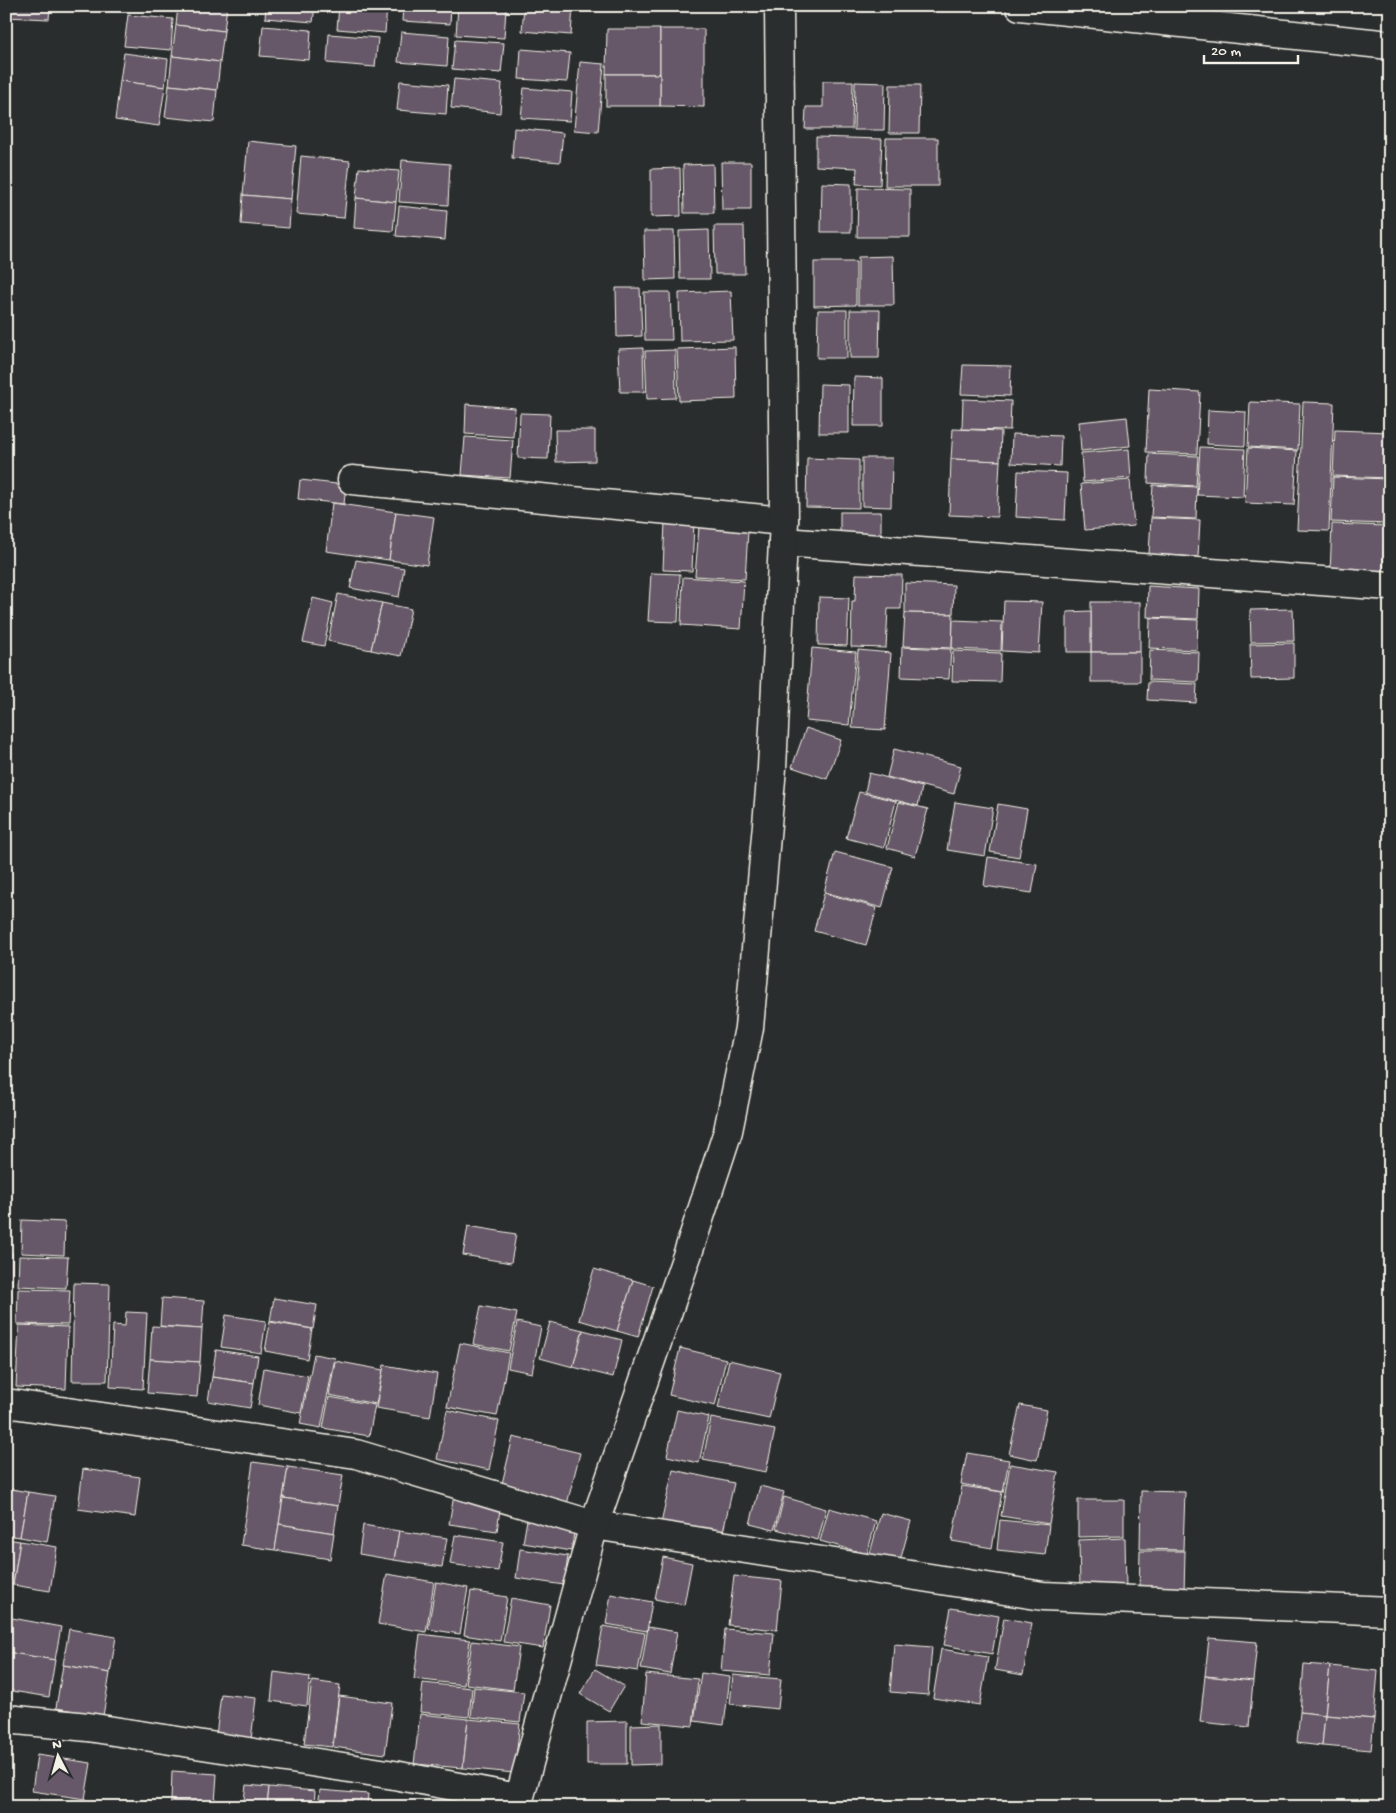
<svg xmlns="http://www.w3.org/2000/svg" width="1396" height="1813" viewBox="0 0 1396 1813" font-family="'Gochi Hand',sans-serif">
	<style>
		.building { fill: #665967; stroke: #f4f1e8 }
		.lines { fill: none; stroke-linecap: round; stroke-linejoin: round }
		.minor-casing { stroke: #f4f1e8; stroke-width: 31 }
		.minor { stroke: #2a2d2e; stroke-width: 28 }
	</style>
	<rect width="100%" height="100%" fill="#2a2d2e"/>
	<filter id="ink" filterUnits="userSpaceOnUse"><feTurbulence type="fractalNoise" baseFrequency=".02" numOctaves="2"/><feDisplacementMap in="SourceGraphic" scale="10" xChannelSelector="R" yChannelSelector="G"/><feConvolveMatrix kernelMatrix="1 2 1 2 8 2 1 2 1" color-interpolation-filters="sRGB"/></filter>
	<g filter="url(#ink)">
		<!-- building -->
		<g class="building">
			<path d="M6,6h44l-1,13 -43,-2z"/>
			<path d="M129,6h47l-1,5 -47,-3z"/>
			<path d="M178,6h49l-3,25 -48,-6z"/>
			<path d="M266,6h49l-2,16 -48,-4z"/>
			<path d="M339,6h48l-2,27 -48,-4z"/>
			<path d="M403,6h48l-1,18 -48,-3z"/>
			<path d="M458,6l48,3 -2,29 -48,-3z"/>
			<path d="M524,6h49l-2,29 -49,-4z"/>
			<path d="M128,15l45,4 -2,31 -47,-4z"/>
			<path d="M176,25l48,6 -4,31 -48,-6z"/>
			<path d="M263,26l48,4 -2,30 -49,-4z"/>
			<path d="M607,29h53v45h-54z"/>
			<path d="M660,29h44v78l-44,-1z"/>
			<path d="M401,32l48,4 -2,30 -49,-4z"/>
			<path d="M329,34l49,4 -3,29 -48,-4z"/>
			<path d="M455,40l49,3 -3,30 -49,-4z"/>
			<path d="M521,49l49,4 -3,29 -48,-3z"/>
			<path d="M124,53l44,6 -3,28 -45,-6z"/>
			<path d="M172,56l48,6 -3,28 -48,-5z"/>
			<path d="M580,62l24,2 -6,68 -24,-2z"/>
			<rect x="606" y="74" width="54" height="32"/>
			<path d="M454,79l48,4 -2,30 -49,-5z"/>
			<path d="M120,81l45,6 -6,39 -44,-6z"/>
			<path d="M400,81l48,4 -2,29 -49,-4z"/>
			<path d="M823,81h30l-1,48h-47l1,-22h17z"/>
			<path d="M855,82l30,1 -1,47h-30z"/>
			<path d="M169,85l48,5 -3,32 -49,-5z"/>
			<path d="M890,85h30l-1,48h-30z"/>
			<path d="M524,88l48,4 -2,29 -49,-3z"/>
			<path d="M514,128l49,5 -3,29 -48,-4z"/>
			<path d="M816,137l66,2 -2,46 -24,-1 1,-16 -41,-2z"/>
			<path d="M886,138h52v48h-53z"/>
			<path d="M248,141l48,5 -5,53 -48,-4z"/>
			<path d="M301,156l49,5 -6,57 -48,-4z"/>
			<path d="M402,160l48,4 -2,41 -49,-3z"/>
			<path d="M721,162h30v48h-29z"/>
			<path d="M713,164l1,49h-30l-1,-48z"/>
			<path d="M359,168l40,3 -3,31 -40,-4z"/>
			<path d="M680,168l1,48 -30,1v-48z"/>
			<path d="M822,183l29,1v48h-30z"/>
			<path d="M858,188l52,1v48h-53z"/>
			<path d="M243,195l48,4 -2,29 -48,-4z"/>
			<path d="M356,198l40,4 -3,29 -39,-3z"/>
			<path d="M399,206l48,5 -2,29 -49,-4z"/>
			<path d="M714,226h30l1,48h-30z"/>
			<path d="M709,230l1,49h-30l-1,-48z"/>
			<path d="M644,231h30l1,48 -30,1z"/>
			<path d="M893,256l1,49h-36v-48z"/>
			<path d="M814,262h42v43l-42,1z"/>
			<path d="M616,288h24l2,48 -25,1z"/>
			<path d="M731,291l2,49 -53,1 -1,-48z"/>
			<path d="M644,292h26l2,48h-27z"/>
			<path d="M818,310h29v48h-30z"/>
			<path d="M850,310h30l-1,48h-29z"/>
			<path d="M735,347l1,52 -57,2 -2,-52z"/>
			<path d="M643,348l1,44h-24l-2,-43z"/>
			<path d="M675,350l1,48 -29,1 -2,-48z"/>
			<path d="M963,365l48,1 -1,30 -49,-2z"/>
			<path d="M854,377l29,1v48h-30z"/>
			<path d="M820,384l29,1v48h-30z"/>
			<path d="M1149,389l51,3 -3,62 -51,-2z"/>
			<path d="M963,399l48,2 -1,29 -48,-1z"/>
			<path d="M1250,402l50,2 -2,46 -50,-3z"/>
			<path d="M1303,402l31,1 -5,128 -32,-1z"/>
			<path d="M466,404l49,4 -2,29 -48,-3z"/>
			<path d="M1208,410l38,2 -1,34 -38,-2z"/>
			<path d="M520,413l30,1 -2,45 -30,-1z"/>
			<path d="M1127,417l3,29 -49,5 -2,-29z"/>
			<path d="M953,429l48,2 -1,30 -49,-2z"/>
			<path d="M555,430h40v31l-39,1z"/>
			<path d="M1335,430l55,2v46l-57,-2z"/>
			<path d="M1012,434l49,2 -1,30 -49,-3z"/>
			<path d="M465,437l48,3 -3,38 -48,-3z"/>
			<path d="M1200,447l45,2 -2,48 -46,-2z"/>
			<path d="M1248,448l49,3 -3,54 -49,-2z"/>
			<path d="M1129,449l2,29 -48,4 -2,-29z"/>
			<path d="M1149,454l49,2 -2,30 -48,-3z"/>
			<path d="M807,458l52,2v48l-53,-1z"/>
			<path d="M862,458h30l-1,49 -29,-1z"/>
			<path d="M951,459l49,2 -3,56 -48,-2z"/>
			<path d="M1018,471l49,2 -2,47 -49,-3z"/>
			<path d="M1333,477l55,2 -1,45 -56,-2z"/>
			<path d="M300,480l46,5 -2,19 -46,-5z"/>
			<path d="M1130,480l4,46 -49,4 -4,-46z"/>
			<path d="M1153,485l44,2 -1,32 -45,-2z"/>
			<path d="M332,503l64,9 -7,48 -63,-9z"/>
			<path d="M396,512l38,5 -7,48 -38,-5z"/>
			<rect x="840" y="512" width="41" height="25"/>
			<path d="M1151,518l49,2 -2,37 -49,-3z"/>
			<path d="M665,521l29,1 -2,49 -29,-1z"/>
			<path d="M1332,524l53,2 -2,51 -53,-3z"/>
			<path d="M699,527l49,4 -3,48 -50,-3z"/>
			<path d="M356,560l48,8 -5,29 -49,-9z"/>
			<path d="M651,573l29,1 -2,48 -30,-1z"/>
			<path d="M856,574l46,1 -1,34h-13l-2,39 -35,-1 1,-46h3z"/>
			<path d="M683,577l61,4 -3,48 -60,-4z"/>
			<path d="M905,583l49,2 -1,29 -48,-1z"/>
			<path d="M1148,586l51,3 -1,30 -51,-2z"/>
			<path d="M338,594l44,9 -11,47 -43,-9z"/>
			<path d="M819,597l30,1 -2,48 -29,-1z"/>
			<path d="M313,598l20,5 -9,43 -21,-4z"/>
			<path d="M1004,601l38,1 -3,51 -37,-2z"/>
			<rect x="1091" y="602" width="49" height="50"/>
			<path d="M382,603l29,6 -10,47 -30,-6z"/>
			<path d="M1293,609l1,32 -43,1 -1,-32z"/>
			<path d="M1091,611v41h-24v-40z"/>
			<path d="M905,613l48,1 -1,34 -49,-2z"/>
			<path d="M1150,618l48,2 -1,30 -48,-2z"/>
			<path d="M953,620l49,2 -1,29 -49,-2z"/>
			<path d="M1294,643v35l-43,1 -1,-35z"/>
			<path d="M902,647l49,2 -2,30 -48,-2z"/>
			<path d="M812,648l44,4 -7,73 -43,-4z"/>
			<path d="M858,650l33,3 -6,77 -33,-2z"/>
			<path d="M1150,650l49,2 -1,30 -49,-2z"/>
			<path d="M953,651l48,2 -1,29 -48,-1z"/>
			<rect x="1091" y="652" width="49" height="30"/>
			<path d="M1148,682l49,2 -1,19 -49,-3z"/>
			<path d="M806,728l35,12 -14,39 -35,-12z"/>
			<path d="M894,749l67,17 -7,28 -67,-17z"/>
			<path d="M869,773l53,14 -4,19 -53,-14z"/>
			<path d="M859,792l37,9 -12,47 -38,-10z"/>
			<path d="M899,802l29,7 -13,47 -28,-8z"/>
			<path d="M955,802l38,6 -8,48 -38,-6z"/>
			<path d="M998,804l29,5 -8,48 -29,-5z"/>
			<path d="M835,852l58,15 -11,41 -58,-16z"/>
			<path d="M988,857l49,7 -5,29 -48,-7z"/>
			<path d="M824,893l53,15 -11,37 -52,-14z"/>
			<path d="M22,1220l43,2 -1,33 -43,-2z"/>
			<path d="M468,1226l48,8 -5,29 -48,-8z"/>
			<rect x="6" y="1253" width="6" height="34"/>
			<path d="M19,1256l49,1 -2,31 -48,-2z"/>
			<path d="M594,1269l39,11 -16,51 -38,-11z"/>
			<path d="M633,1280l20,6 -15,51 -21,-6z"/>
			<path d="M74,1283l36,1 -3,97h-35z"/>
			<path d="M18,1289l52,1 -2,35 -51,-1z"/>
			<rect x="6" y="1291" width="5" height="52"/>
			<path d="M162,1298l42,3 -2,28 -42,-3z"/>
			<path d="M274,1298l43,7 -4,24 -43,-8z"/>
			<path d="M481,1306l36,7 -8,38 -36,-7z"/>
			<path d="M126,1312l21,1 -4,76 -33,-2 3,-62 12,1z"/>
			<path d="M226,1315l40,6 -5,32 -40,-6z"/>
			<path d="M270,1322l42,7 -5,30 -42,-8z"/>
			<path d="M517,1322l24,5 -9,46 -24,-5z"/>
			<path d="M550,1322l33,8 -10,37 -33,-9z"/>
			<path d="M19,1325l49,2 -2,62 -50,-2z"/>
			<path d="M152,1326l50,3 -2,33 -50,-3z"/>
			<path d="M583,1330l39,10 -9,37 -40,-10z"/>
			<path d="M460,1343l49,10 -12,63 -50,-9z"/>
			<path d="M680,1348l46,11 -11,47 -46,-11z"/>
			<path d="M216,1350l42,6 -4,27 -42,-6z"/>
			<path d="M314,1354l21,4 -14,70 -21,-4z"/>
			<path d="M150,1359l50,3 -3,35 -50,-4z"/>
			<path d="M729,1360l51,12 -11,47 -51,-11z"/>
			<path d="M335,1361l48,9 -7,34 -47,-9z"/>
			<path d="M384,1365l53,9 -7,43 -54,-9z"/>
			<path d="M264,1368l44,8 -7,37 -43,-8z"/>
			<path d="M212,1377l42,6 -4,25 -42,-7z"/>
			<path d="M329,1397l46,8 -6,31 -46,-8z"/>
			<path d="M1020,1405l27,5 -10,50 -28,-6z"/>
			<path d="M447,1410l52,11 -10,49 -52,-11z"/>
			<path d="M677,1410l32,7 -10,46 -32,-7z"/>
			<path d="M711,1418l64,12 -9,42 -63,-12z"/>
			<path d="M6,1434l5,1 -5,23z"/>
			<path d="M513,1437l67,16 -13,51 -66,-16z"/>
			<path d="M967,1453l42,7 -6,32 -42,-8z"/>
			<path d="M253,1462l35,5 -13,83 -34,-5z"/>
			<path d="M1010,1464l48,8 -9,52 -48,-8z"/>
			<path d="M288,1467l55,8 -5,31 -55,-8z"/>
			<path d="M83,1469l57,8 -5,40 -57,-8z"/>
			<path d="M673,1470l61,13 -13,58 -61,-13z"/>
			<path d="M760,1486l24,6 -10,38 -24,-6z"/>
			<path d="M962,1486l40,6 -10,56 -40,-7z"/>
			<path d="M6,1488l22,4 -8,45 -14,-2z"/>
			<path d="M1141,1491l44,1 -2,58 -43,-1z"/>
			<path d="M28,1492l27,4 -8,46 -27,-5z"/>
			<path d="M454,1495l47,7 -4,29 -48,-7z"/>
			<path d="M784,1497l42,12 -8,31 -42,-11z"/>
			<path d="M283,1498l55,8 -4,27 -55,-9z"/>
			<path d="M1078,1500h46v36l-46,1z"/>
			<path d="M829,1508l47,13 -9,33 -47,-13z"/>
			<path d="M881,1513l30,8 -12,44 -30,-8z"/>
			<path d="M528,1514l48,8 -5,29 -48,-8z"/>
			<path d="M1000,1520l49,5 -4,30 -48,-5z"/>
			<path d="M279,1524l55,9 -4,26 -55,-9z"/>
			<path d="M363,1525l36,6 -5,29 -35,-6z"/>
			<path d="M399,1531l48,7 -5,29 -48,-7z"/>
			<path d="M455,1535l48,7 -5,29 -48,-7z"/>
			<path d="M1125,1538l1,51h-46l-1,-49z"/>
			<path d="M6,1539l14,2 -7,44 -7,-1z"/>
			<path d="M20,1541l37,6 -7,44 -37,-6z"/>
			<path d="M520,1549l48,7 -4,29 -48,-7z"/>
			<path d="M1140,1551h45l-1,43 -45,-1z"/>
			<path d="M663,1557l29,6 -8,42 -29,-6z"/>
			<path d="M387,1574l47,8 -8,50 -48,-8z"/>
			<path d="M734,1576l48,5 -5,49 -49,-5z"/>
			<path d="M436,1582l32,6 -8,46 -32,-5z"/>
			<path d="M471,1591l36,6 -7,44 -36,-6z"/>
			<path d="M611,1594l41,8 -5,29 -41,-7z"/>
			<path d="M511,1598l39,7 -7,43 -40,-6z"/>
			<path d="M951,1608l48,8 -7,38 -48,-9z"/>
			<path d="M12,1618l49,9 -6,33 -49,-8z"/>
			<path d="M1004,1618l28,5 -9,52 -28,-5z"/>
			<path d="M603,1626l42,7 -7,38 -42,-6z"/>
			<path d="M648,1627l29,5 -7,42 -29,-5z"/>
			<path d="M69,1629l47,8 -6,36 -47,-8z"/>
			<path d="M725,1629l49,4 -4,42 -49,-4z"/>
			<path d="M420,1634l50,6 -6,45 -50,-6z"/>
			<path d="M1209,1638l48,4 -4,39 -48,-5z"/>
			<path d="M472,1641l47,6 -6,43 -47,-6z"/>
			<path d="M894,1644l38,3 -4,48 -38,-3z"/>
			<path d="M941,1649l47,8 -8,48 -47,-7z"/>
			<path d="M6,1652l49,8 -6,37 -43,-7z"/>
			<path d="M1304,1664l26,2 -5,49 -25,-3z"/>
			<path d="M63,1665l47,8 -7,43 -47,-8z"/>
			<path d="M1330,1666l48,5 -4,48 -49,-4z"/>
			<path d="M595,1669l29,17 -15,25 -29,-17z"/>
			<path d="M274,1672l36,5 -3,29 -36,-5z"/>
			<path d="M701,1673l29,4 -6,48 -30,-4z"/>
			<path d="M646,1674l52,5 -5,47 -51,-5z"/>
			<path d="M733,1675l48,4 -3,30 -48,-5z"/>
			<path d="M1205,1676l48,5 -4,46 -49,-5z"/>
			<path d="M312,1681l28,4 -8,62 -28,-3z"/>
			<path d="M423,1683l49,5 -3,29 -49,-5z"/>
			<path d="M474,1687l50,5 -4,30 -49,-5z"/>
			<path d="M1389,1692h1v35h-2z"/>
			<path d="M221,1694l35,4 -5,42 -35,-4z"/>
			<path d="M339,1696l53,7 -7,51 -52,-7z"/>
			<path d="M1300,1712l25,3 -3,31 -25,-3z"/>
			<path d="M420,1714l48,5 -5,49 -49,-4z"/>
			<path d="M1325,1715l49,4 -3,31 -49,-4z"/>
			<path d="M468,1719l52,5 -6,49 -51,-5z"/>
			<path d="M627,1721v43h-40v-42z"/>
			<path d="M661,1724v40l-30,1v-40z"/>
			<path d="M1388,1727h2v36l-4,-1z"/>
			<path d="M6,1740l7,1 -6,33h-1z"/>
			<path d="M37,1755l54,8 -6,36 -53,-8z"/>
			<path d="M172,1771l45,3 -2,29 -44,-2z"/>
			<path d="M246,1785l23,2 -2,20h-24z"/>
			<path d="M269,1787l46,4 -1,16h-47z"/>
			<path d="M320,1790l48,4 -1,13h-49z"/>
			<path d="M171,1801l44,2v4h-45z"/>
		</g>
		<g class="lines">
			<!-- minor casing -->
			<g class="minor-casing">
				<g id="minor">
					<path d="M1020,6l370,39"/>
					<path d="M352,480l432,41"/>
					<path d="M783,542l607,44"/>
					<path d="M6,1403l350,51 238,71 449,71 347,15"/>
					<path d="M6,1719l82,8 306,48 124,23"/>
					<path d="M517,1807l77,-282 96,-278 38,-116 21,-103 23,-260 12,-247 -5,-515"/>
				</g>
			</g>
			<!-- minor -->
			<use href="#minor" class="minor"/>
		</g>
	</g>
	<!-- margin -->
	<rect width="1396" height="1813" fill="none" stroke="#2a2d2e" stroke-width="25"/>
	<rect x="12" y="12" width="1371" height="1788" fill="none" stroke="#f4f1e8" stroke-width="2" filter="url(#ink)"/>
	<!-- north arrow -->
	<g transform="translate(58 1756) rotate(354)" stroke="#2a2d2e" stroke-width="4" paint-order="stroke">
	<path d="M0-4L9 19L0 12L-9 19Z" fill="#f4f1e8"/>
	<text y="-8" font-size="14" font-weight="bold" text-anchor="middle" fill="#f4f1e8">N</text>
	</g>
	<!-- scale -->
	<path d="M1204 55v8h94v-8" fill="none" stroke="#f4f1e8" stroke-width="2.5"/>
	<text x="1211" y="55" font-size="15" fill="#f4f1e8" stroke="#2a2d2e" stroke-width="4" paint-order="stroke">20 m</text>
</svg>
